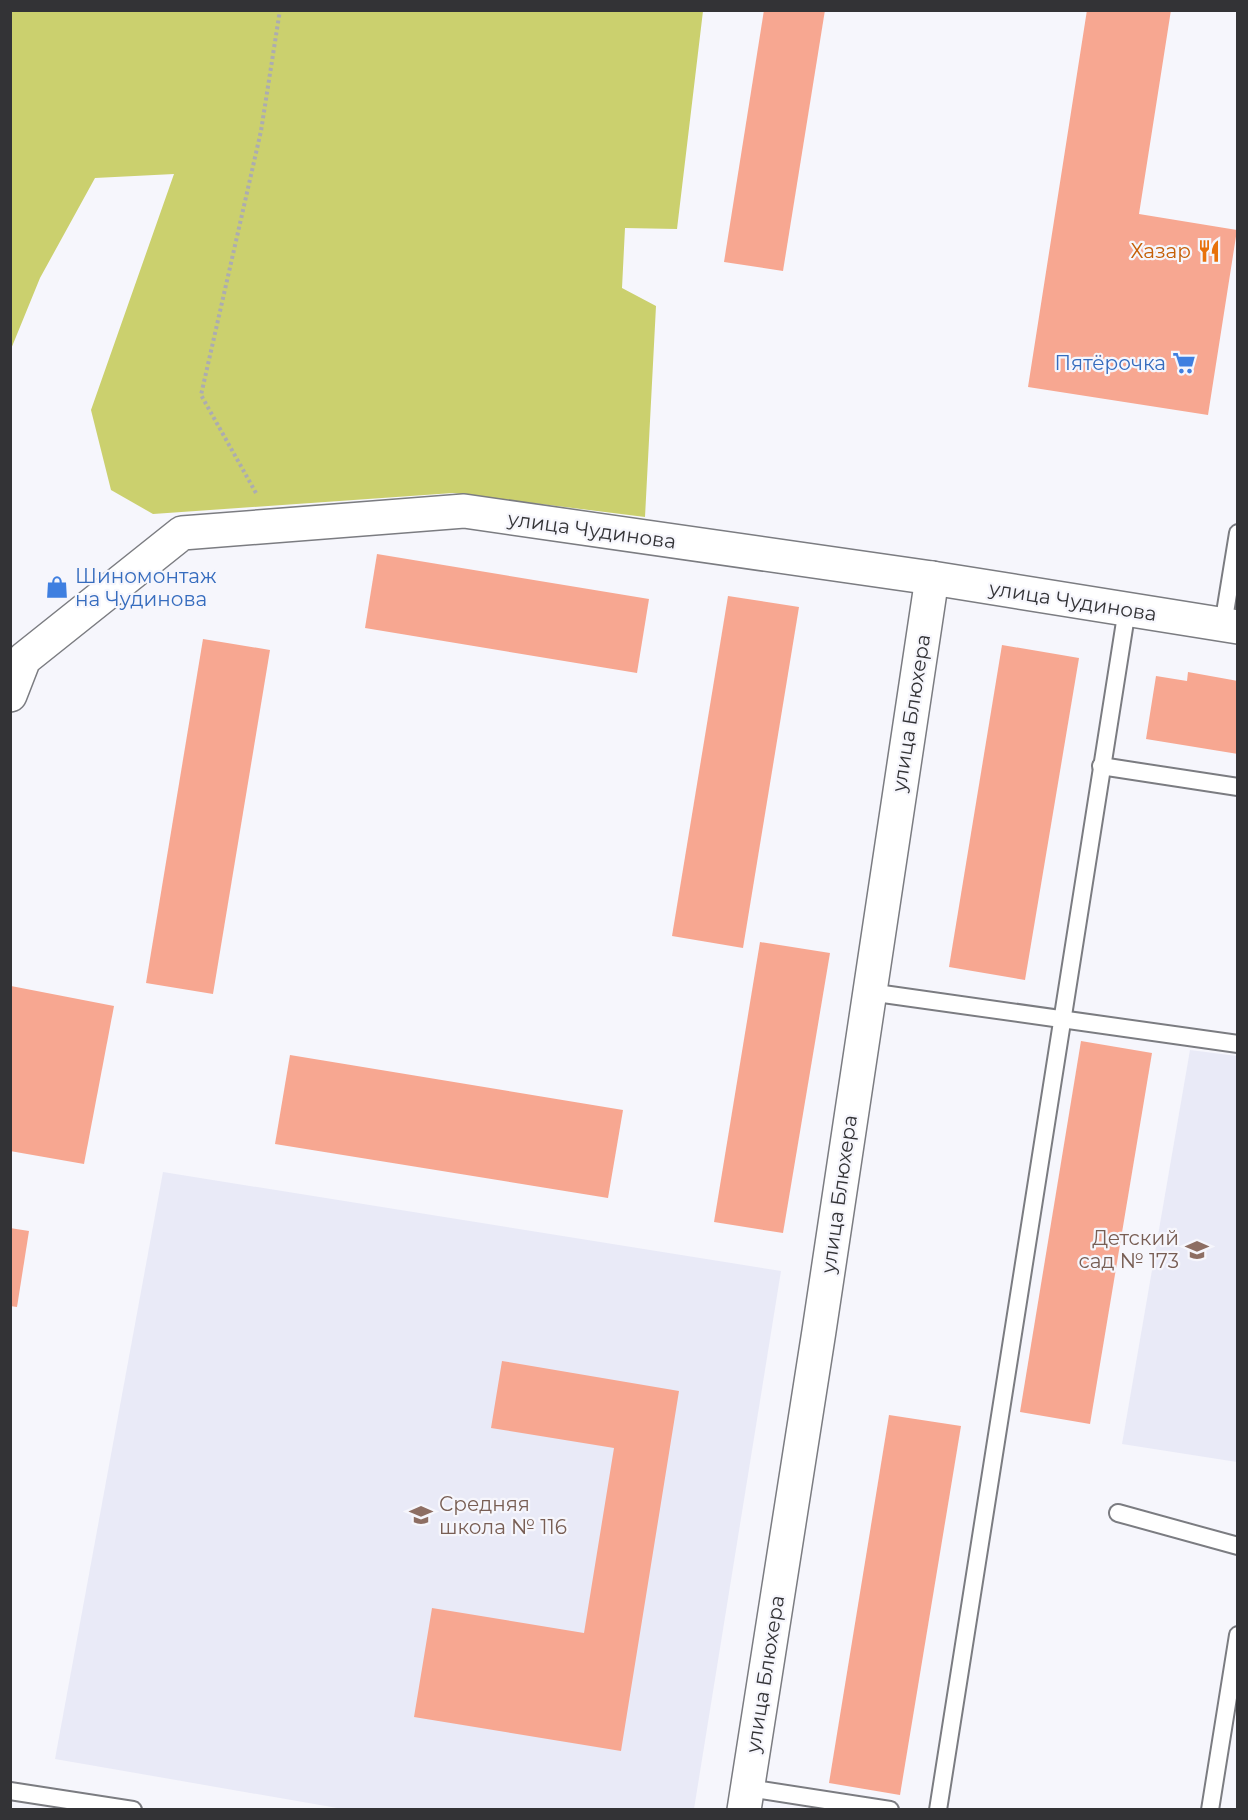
<svg xmlns="http://www.w3.org/2000/svg" width="1248" height="1820" viewBox="0 0 1248 1820" font-family="Montserrat,sans-serif">
	<style>
		.built { fill: #e9eaf7 }
		.green { fill: #cbd06e }
		.building { fill: #f7a791 }
		.lines { fill: none; stroke-linecap: round; stroke-linejoin: round }
		.service-casing { stroke: #7b7c81; stroke-width: 20 }
		.minor-casing { stroke: #7b7c81; stroke-width: 36 }
		.path { stroke: #acacb1; stroke-width: 4; stroke-dasharray: 3 3; stroke-linecap: butt }
		.service { stroke: #fff; stroke-width: 16 }
		.minor { stroke: #fff; stroke-width: 33 }
		.labels { text-anchor: middle; stroke-width: 4.5; stroke-linejoin: round; paint-order: stroke }
		.food-label { font-size: 20px; fill: #c56008; stroke: #f6f6fc; text-anchor: end }
		.shop-label { font-size: 20px; fill: #366cbe; stroke: #f6f6fc; text-anchor: end }
		.street-label { font-size: 20px; fill: #333336; stroke: #f6f6fc }
		.education-label { font-size: 20px; fill: #785e54; stroke: #f6f6fc; text-anchor: end }
	</style>
	<rect width="100%" height="100%" fill="#f6f6fc"/>
	<!-- built -->
	<g class="built">
		<path d="M1190,1050l47,6v406l-115,-18z"/>
		<path d="M163,1172l618,99 -87,538h-351l-288,-50z"/>
	</g>
	<!-- green -->
	<path class="green" d="M11,10l692,1 -26,218 -52,-1 -3,60 34,18 -11,211 -192,-24 -300,21 -42,-24 -20,-80 83,-236 -79,4 -55,100 -29,71z"/>
	<!-- building -->
	<g class="building">
		<path d="M764,10h61l-42,261 -59,-9z"/>
		<path d="M1087,10h84l-32,204 98,16 -29,185 -180,-28z"/>
		<path d="M377,554l272,45 -12,74 -272,-45z"/>
		<path d="M728,596l71,11 -56,341 -71,-12z"/>
		<path d="M203,639l67,11 -57,344 -67,-11z"/>
		<path d="M1002,645l77,13 -54,322 -76,-13z"/>
		<path d="M1188,672l50,9v73l-92,-15 10,-63 31,5z"/>
		<path d="M760,942l70,11 -47,280 -69,-11z"/>
		<path d="M11,986l103,20 -30,158 -74,-13z"/>
		<path d="M1081,1041l71,12 -62,371 -70,-12z"/>
		<path d="M290,1055l333,55 -15,88 -333,-54z"/>
		<path d="M10,1228l19,3 -12,76 -7,-1z"/>
		<path d="M502,1361l177,30 -58,360 -207,-34 18,-109 152,25 30,-185 -123,-20z"/>
		<path d="M889,1415l72,11 -61,369 -71,-12z"/>
	</g>
	<g class="lines">
		<!-- service casing -->
		<g class="service-casing">
			<g id="service">
				<path d="M1223,625l15,-92"/>
				<path d="M1101,766l137,21"/>
				<path d="M869,992l369,52"/>
				<path d="M1118,1513l120,33"/>
				<path d="M748,1788l142,22"/>
				<path d="M10,1791l123,19"/>
				<path d="M938,1810l189,-1201"/>
				<path d="M1210,1810l28,-175"/>
			</g>
		</g>
		<!-- minor casing -->
		<g class="minor-casing">
			<g id="minor">
				<path d="M10,695l14,-36 158,-126 282,-22 468,67 306,49"/>
				<path d="M744,1810l75,-479 113,-753"/>
			</g>
		</g>
		<!-- path -->
		<path class="path" d="M256,493l-55,-98 60,-264 19,-121"/>
		<!-- service -->
		<use href="#service" class="service"/>
		<!-- minor -->
		<use href="#minor" class="minor"/>
	</g>
	<!-- icons -->
	<defs>
		<g id="restaurant-bare" transform="scale(1.8)"><path d="M-5-6h1v4h1v-4h1v4h1v-4h1v5L-1.5 .5V6h-2V.5L-5-1ZM5-6V6H3V1.5H1.5Q1.5-4 5-6Z" fill="#e8710a" stroke="#f6f6fc" stroke-width="2.5" paint-order="stroke"/></g>
		<g id="supermarket-bare" transform="scale(1.8)"><path d="M-6-5.5h2.5l.6 2H6L4.5 2H-2.5L-4.4-4H-6ZM-1.5 3.2a1.3 1.3 0 1 0 .1 0ZM3 3.2a1.3 1.3 0 1 0 .1 0Z" fill="#3f7fe0" stroke="#f6f6fc" stroke-width="2.5" paint-order="stroke"/></g>
		<g id="shop-bare" transform="scale(1.8)"><path d="M-5-2.5h2.3a2.7 3.5 0 0 1 5.4 0H5L5.5 6h-11ZM-1.5-2.5h3a1.5 2.3 0 0 0-3 0Z" fill="#3f7fe0" stroke="#f6f6fc" stroke-width="2.5" paint-order="stroke"/></g>
		<g id="school-bare" transform="scale(1.8)"><path d="M0-5L7-2L0 1L-7-2ZM-4 1L0 2.5L4 1V4Q0 6-4 4Z" fill="#8d6e63" stroke="#f6f6fc" stroke-width="2.5" paint-order="stroke"/></g>
	</defs>
	<g fill-rule="evenodd">
		<use href="#restaurant-bare" x="1209" y="251"/>
		<use href="#supermarket-bare" x="1184" y="363"/>
		<use href="#shop-bare" x="57" y="587"/>
		<use href="#school-bare" x="1197" y="1250"/>
		<use href="#school-bare" x="421" y="1515"/>
	</g>
	<g class="labels">
		<!-- food labels -->
		<g class="food-label">
			<text x="1191" y="258">Хазар</text>
		</g>
		<!-- shop labels -->
		<g class="shop-label">
			<text x="1166" y="370">Пятёрочка</text>
			<text x="75" y="583" text-anchor="start">Шиномонтаж<tspan x="75" dy="23">на Чудинова</tspan></text>
		</g>
		<!-- street labels -->
		<g class="street-label">
			<text transform="translate(592 530) rotate(8)" y="7">улица Чудинова</text>
			<text transform="translate(1073 601) rotate(9)" y="7">улица Чудинова</text>
			<text transform="translate(911 713) rotate(-81)" y="7">улица Блюхера</text>
			<text transform="translate(839 1194) rotate(-82)" y="7">улица Блюхера</text>
			<text transform="translate(765 1674) rotate(-81)" y="7">улица Блюхера</text>
		</g>
		<!-- education labels -->
		<g class="education-label">
			<text x="1179" y="1245">Детский<tspan x="1179" dy="23">сад № 173</tspan></text>
			<text x="439" y="1511" text-anchor="start">Средняя<tspan x="439" dy="23">школа № 116</tspan></text>
		</g>
	</g>
	<!-- border -->
	<rect width="1248" height="1820" fill="none" stroke="#333336" stroke-width="24"/>
</svg>
